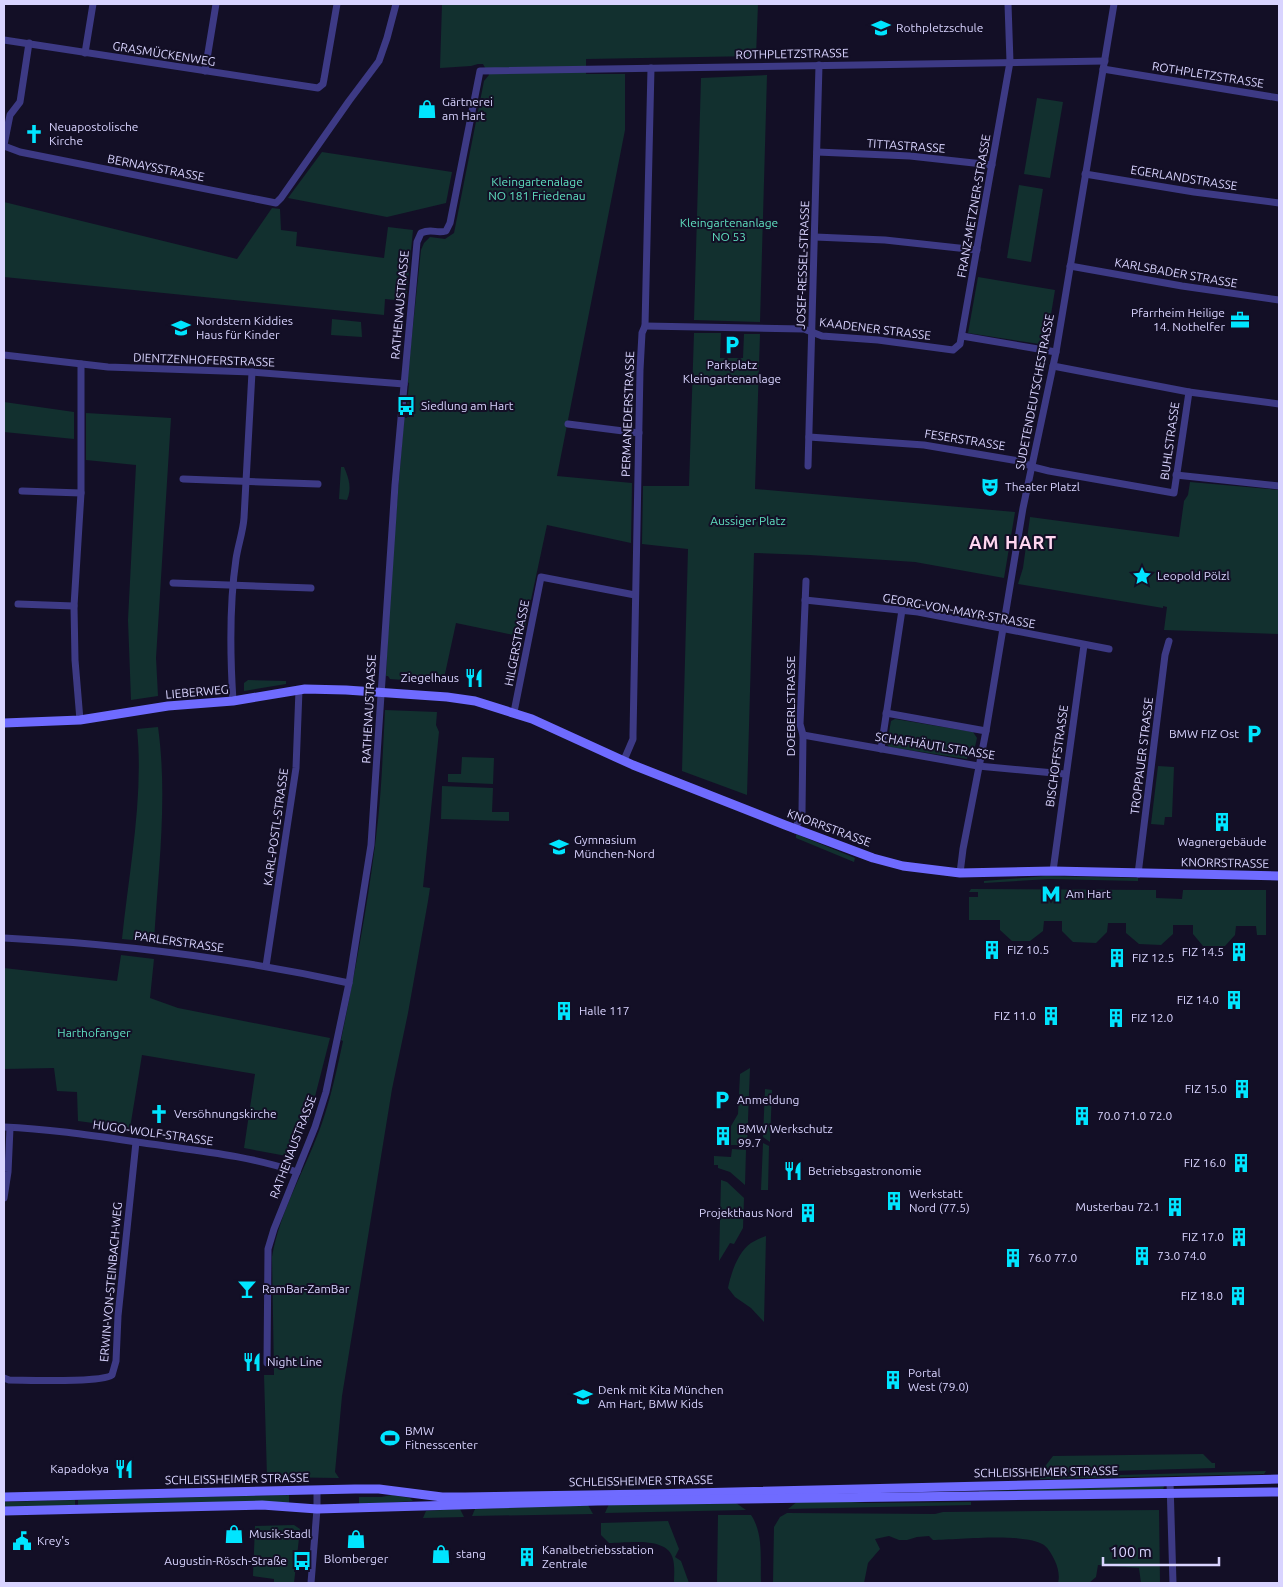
<svg xmlns="http://www.w3.org/2000/svg" width="1283" height="1587" viewBox="0 0 1283 1587" font-family="Ubuntu,sans-serif">
	<style>
		.green { fill: #12302f }
		.lines { fill: none; stroke-linecap: round; stroke-linejoin: round }
		.street { stroke: #3d3a85; stroke-width: 7 }
		.secondary { stroke: #6f6bff; stroke-width: 9 }
		.labels { text-anchor: middle; stroke-width: 4; stroke-linejoin: round; paint-order: stroke }
		.poi-label { font-size: 12px; fill: #d9d4ff; stroke: #130f26; text-anchor: start }
		.street-label { font-size: 12px; fill: #d9d4ff; stroke: #130f26 }
		.park-label { font-size: 12px; fill: #5fe0c0; stroke: #130f26 }
		.district-label { font-size: 18px; font-weight: bold; letter-spacing: 1px; fill: #ffd6f0; stroke: #130f26 }
	</style>
	<rect width="100%" height="100%" fill="#130f26"/>
	<!-- green -->
	<g class="green">
		<path d="M442,4h316l-2,52 -170,3v15h39v56l-68,346 75,7 -1,60 -84,-18 -24,112 -67,-14 -13,60 -53,-4 -2,-3h-2l4,-86 14,-172h3l2,-13 -2,-1 2,-21 -2,-1 14,-132 3,-7 6,-6 15,2 9,-6 29,-147 1,-5 5,-6 -6,-11h-5l-7,2 -31,2z"/>
		<path d="M767,75l-7,247 -66,-2 7,-242z"/>
		<path d="M1037,98l26,4 -13,76 -26,-4z"/>
		<path d="M322,152l130,20 -6,31 -59,14 -99,-19z"/>
		<path d="M1019,185l24,4 -12,73 -24,-4z"/>
		<path d="M4,202l233,57 35,-51 8,1 1,21 16,2 -1,14 88,12 4,-31 25,3 -7,71 -21,-2 -1,16 -380,-38z"/>
		<path d="M978,277l77,13 -9,55 -78,-12z"/>
		<path d="M332,319l29,3 1,15 -31,-2z"/>
		<path d="M694,333h27l-1,25h23l1,-24h16l-5,155 260,23 -11,66 -89,-16 -105,-7 -56,-2 -7,242 -65,-24 6,-222 -46,-5 1,-58h46z"/>
		<path d="M4,402l70,10v27l-70,-7z"/>
		<path d="M86,413l85,5 -15,240 2,38 -27,4 -3,-80 8,-155 -50,-5z"/>
		<path d="M341,467h3c5,12 8,21 3,33l-8,-1z"/>
		<path d="M1190,482l89,8v144l-115,-4 3,-23 -4,-1v2l-145,-24 5,-16 7,-51 149,20 5,-36 4,-6z"/>
		<path d="M248,680l38,1v3l-42,7v-8z"/>
		<path d="M385,710l52,2 -1,13 3,7 -16,155 7,1 -2,13 -20,112 -16,76 -50,307 -7,76 4,6 -72,-1 -3,-102h10l-2,-118c8,-47 34,-88 50,-134 9,-26 15,-54 21,-82l-2,-1c15,-73 29,-146 37,-220 4,-37 5,-74 7,-110z"/>
		<path d="M895,719l78,13 4,6 -3,13h-5l-2,8 -78,-12 -2,-3 4,-23z"/>
		<path d="M158,727c10,71 0,144 -4,215l-32,-3c7,-68 22,-143 15,-210z"/>
		<path d="M462,757l32,1 -1,26 -45,-2v-8h13z"/>
		<path d="M1158,766l16,1 -2,50h-7l-1,8 -13,-1z"/>
		<path d="M442,786l51,2 -1,24h17v9l-68,-2z"/>
		<path d="M796,834l59,24 -1,4 -58,-24z"/>
		<path d="M1045,876l93,2v3l-89,-2 -65,4v-2z"/>
		<path d="M971,889l185,1v8l26,1 1,-9h83v45h-9l-1,-9h-20l-1,9 -10,11h-22l-10,-12v-9h-20v9l-12,11 -22,-1 -13,-11v-10h-18l-1,9 -11,11 -23,-1 -11,-11v-10h-18l-1,10 -13,10h-18l-12,-11v-10h-31v-23h9v-5h-9z"/>
		<path d="M121,955l33,4 -4,39 28,10 152,30 -21,82 -17,37 -48,-9 11,-74 -113,-19 -12,73 -52,-7 -1,-29 -20,-1 -3,-23 -50,1v-101l113,13z"/>
		<path d="M750,1068l-3,77h-16v-19l7,-12 2,-40z"/>
		<path d="M765,1089l7,1 -2,52 -7,-5z"/>
		<path d="M763,1143l6,3 -1,44h-7z"/>
		<path d="M732,1149l14,1 -1,35 -15,-13 -12,-4v-3h-4v-9l17,1z"/>
		<path d="M721,1180l6,2 17,16 -1,30 -9,16 -4,-1 -11,18z"/>
		<path d="M766,1236l-2,86 -13,-14 -16,-11 -7,-9c3,-15 10,-36 23,-45 5,-3 10,-5 15,-7z"/>
		<path d="M1203,1454l9,9h3v5l-175,5 13,-17z"/>
		<path d="M1266,1471l-2,3 -224,5v-2h7z"/>
		<path d="M1164,1486l-1,4 -184,4v-3l48,-1 25,-2z"/>
		<path d="M289,1495v8l-27,-1 -184,4v-6z"/>
		<path d="M392,1495l18,3 3,3 -54,4v-8h22z"/>
		<path d="M75,1500v6l-71,2v-6z"/>
		<path d="M824,1500l42,3 105,-1v3l-183,4 10,-8z"/>
		<path d="M736,1503l10,7 -141,3 4,-9z"/>
		<path d="M588,1505l5,9 -121,2 3,-7z"/>
		<path d="M460,1509l4,8 -41,1 3,-7z"/>
		<path d="M1159,1510l1,73h-19l-2,-15 -41,-3 -2,12 -7,6h-31c2,-7 0,-15 -3,-22 -3,-6 -6,-12 -11,-16 -19,-13 -87,-5 -111,-5l-4,-4 -12,1 -10,3h-8l-10,-4 -14,3 5,10 -12,14 -4,20h-91l1,-56 6,-10 7,-4 148,1 8,-2z"/>
		<path d="M718,1515h33c13,19 9,46 10,68h-44z"/>
		<path d="M668,1521l11,28 -4,8 6,4 8,22h-15c0,-7 1,-16 -1,-24 -5,-23 -46,-16 -64,-16l-8,-8v-12z"/>
		<path d="M294,1525l6,4 -6,54h-20v-4l-21,-3 2,-50z"/>
	</g>
	<g class="lines">
		<!-- street -->
		<g class="street">
			<path d="M4,40l314,48 5,-4 1,-5 13,-75"/>
			<path d="M85,53l8,-49"/>
			<path d="M1103,69l176,29"/>
			<path d="M205,71l11,-67"/>
			<path d="M4,145l6,-30 10,-13 9,-59"/>
			<path d="M4,146l16,6 256,51 5,-5 68,-97 30,-40 8,-23 9,-34"/>
			<path d="M817,152l93,4 82,9"/>
			<path d="M1085,174l109,18 85,11"/>
			<path d="M815,237l70,3 92,10"/>
			<path d="M1070,266l112,20 97,14"/>
			<path d="M645,326l159,3 18,7 56,4 75,10 7,-6 50,-282 -2,-58"/>
			<path d="M962,336l94,16"/>
			<path d="M4,355l104,12 144,5 152,12"/>
			<path d="M1053,366l136,26 90,12"/>
			<path d="M568,424l71,9"/>
			<path d="M809,437l115,8 95,16 14,6 16,4 125,22 15,-101"/>
			<path d="M808,466l11,-401"/>
			<path d="M1176,475l103,11"/>
			<path d="M183,479l135,5"/>
			<path d="M22,491l59,2"/>
			<path d="M173,583l138,5"/>
			<path d="M805,600l113,12 191,37"/>
			<path d="M18,604l56,2"/>
			<path d="M233,701c-3,-47 -4,-95 3,-142 2,-14 7,-27 8,-41l8,-146"/>
			<path d="M514,712l27,-135 94,18"/>
			<path d="M886,713l100,18"/>
			<path d="M80,720l-5,-60 -1,-54 7,-113v-129"/>
			<path d="M803,735l175,31 87,8"/>
			<path d="M881,749l21,-139"/>
			<path d="M624,760l9,-21v-5l7,-364 2,-37 3,-7 6,-258"/>
			<path d="M795,830l7,-18 1,-77 -3,-11 6,-143"/>
			<path d="M1053,871l31,-226"/>
			<path d="M960,873l3,-24 23,-118 37,-223 33,-156 58,-348"/>
			<path d="M1138,874l27,-219 4,-14"/>
			<path d="M4,938c116,6 231,20 345,45"/>
			<path d="M266,966l30,-198 3,-78"/>
			<path d="M4,1127c49,2 98,10 147,17 49,7 99,12 146,28"/>
			<path d="M4,1198l4,-26 2,-44"/>
			<path d="M267,1363l1,-114 6,-20 41,-102 11,-35 23,-109 22,-138 24,-360 22,-243 4,-9c11,-5 15,1 25,-2l4,-8 30,-152 625,-10"/>
			<path d="M4,1378l5,2c18,0 92,3 103,-5l4,-14 2,-45 18,-174"/>
			<path d="M1170,1482l3,101"/>
			<path d="M311,1583l6,-74v-19"/>
		</g>
		<!-- secondary -->
		<g class="secondary">
			<path d="M4,723l76,-3 88,-14 65,-5 72,-12 41,1 101,7 28,4 57,18 101,46 152,60 88,33 30,8 57,7 93,-2 226,5"/>
			<path d="M4,1497l351,-8h24l63,8h23l185,-3 629,-15"/>
			<path d="M4,1511l258,-6 55,4 280,-8 682,-9"/>
		</g>
	</g>
	<!-- icons -->
	<defs>
		<g id="school-bare" transform="scale(1.5)"><path d="M0-5L7-2L0 1L-7-2ZM-4 1L0 2.5L4 1V4Q0 6-4 4Z" fill="#00e5ff" stroke="#130f26" stroke-width="2.5" paint-order="stroke"/></g>
		<g id="shop-bare" transform="scale(1.5)"><path d="M-5-2.5h2.3a2.7 3.5 0 0 1 5.4 0H5L5.5 6h-11ZM-1.5-2.5h3a1.5 2.3 0 0 0-3 0Z" fill="#00e5ff" stroke="#130f26" stroke-width="2.5" paint-order="stroke"/></g>
		<g id="church-bare" transform="scale(1.5)"><path d="M-1.2-6h2.4v3.5h3.3v2.4h-3.3V6h-2.4V-.1h-3.3v-2.4h3.3Z" fill="#00e5ff" stroke="#130f26" stroke-width="2.5" paint-order="stroke"/></g>
		<g id="office-bare" transform="scale(1.5)"><path d="M-6-3h4V-5.5h4V-3h4V5H-6ZM-1-4.5V-3h2v-1.5ZM-6 0V1H6V0Z" fill="#00e5ff" stroke="#130f26" stroke-width="2.5" paint-order="stroke"/></g>
		<g id="parking-bare" transform="scale(1.5)"><path d="M-3.5-5.5H1a3.5 3.5 0 0 1 0 7H-1V5.5H-3.5ZM-1-3.4V-.6H.8a1.4 1.4 0 0 0 0-2.8Z" fill="#00e5ff" stroke="#130f26" stroke-width="2.5" paint-order="stroke"/></g>
		<g id="bus-bare" transform="scale(1.5)"><path d="M-5-6H5V4H4V6H2V4H-2V6H-4V4H-5ZM-3.5-4V0h7V-4ZM-3.5 1.2v1.5H-2V1.2ZM2 1.2v1.5H3.5V1.2Z" fill="#00e5ff" stroke="#130f26" stroke-width="2.5" paint-order="stroke"/></g>
		<g id="theatre-bare" transform="scale(1.5)"><path d="M-5-5.5Q0-4 5-5.5V0Q5 5 0 6Q-5 5-5 0ZM-3.3-2.5H-1v1.5H-3.3ZM1-2.5H3.3v1.5H1ZM-2.8 1Q0 5.5 2.8 1Z" fill="#00e5ff" stroke="#130f26" stroke-width="2.5" paint-order="stroke"/></g>
		<g id="sight-bare" transform="scale(1.5)"><path d="M0-6L1.8-2.2L6-1.7L2.9 1.2L3.7 5.4L0 3.3L-3.7 5.4L-2.9 1.2L-6-1.7L-1.8-2.2Z" fill="#00e5ff" stroke="#130f26" stroke-width="2.5" paint-order="stroke"/></g>
		<g id="restaurant-bare" transform="scale(1.5)"><path d="M-5-6h1v4h1v-4h1v4h1v-4h1v5L-1.5 .5V6h-2V.5L-5-1ZM5-6V6H3V1.5H1.5Q1.5-4 5-6Z" fill="#00e5ff" stroke="#130f26" stroke-width="2.5" paint-order="stroke"/></g>
		<g id="building-bare" transform="scale(1.5)"><path d="M-4-6H4V6H1V3H-1V6H-4ZM-2.5-4.3h1.7v1.8h-1.7ZM.8-4.3h1.7v1.8H.8ZM-2.5-1h1.7V.8h-1.7ZM.8-1h1.7V.8H.8Z" fill="#00e5ff" stroke="#130f26" stroke-width="2.5" paint-order="stroke"/></g>
		<g id="metro-bare" transform="scale(1.5)"><path d="M-5.5 5V-5H-3L0 0L3-5H5.5V5H3V-.5L0 4L-3-.5V5Z" fill="#00e5ff" stroke="#130f26" stroke-width="2.5" paint-order="stroke"/></g>
		<g id="bar-bare" transform="scale(1.5)"><path d="M-6-5H6L.8 .8V4.5H3.5V6h-7V4.5H-.8V.8Z" fill="#00e5ff" stroke="#130f26" stroke-width="2.5" paint-order="stroke"/></g>
		<g id="stadium-bare" transform="scale(1.5)"><path d="M0-5a6.5 5 0 1 0 0 10a6.5 5 0 1 0 0-10ZM-3.5-1.8h7v3.6h-7Z" fill="#00e5ff" stroke="#130f26" stroke-width="2.5" paint-order="stroke"/></g>
		<g id="civic-bare" transform="scale(1.5)"><path d="M-.6-6.5H3V-4.5H.6V-3L4-1V1h2V6H-6V1h2V-1L-.6-3ZM-1.2 2.5V6h2.4V2.5Z" fill="#00e5ff" stroke="#130f26" stroke-width="2.5" paint-order="stroke"/></g>
	</defs>
	<g fill-rule="evenodd">
		<use href="#school-bare" x="881" y="28"/>
		<use href="#shop-bare" x="427" y="109"/>
		<use href="#church-bare" x="34" y="134"/>
		<use href="#office-bare" x="1240" y="320"/>
		<use href="#school-bare" x="181" y="328"/>
		<use href="#parking-bare" x="732" y="345"/>
		<use href="#bus-bare" x="406" y="406"/>
		<use href="#theatre-bare" x="990" y="487"/>
		<use href="#sight-bare" x="1142" y="576"/>
		<use href="#restaurant-bare" x="474" y="678"/>
		<use href="#parking-bare" x="1254" y="734"/>
		<use href="#building-bare" x="1222" y="822"/>
		<use href="#school-bare" x="559" y="847"/>
		<use href="#metro-bare" x="1051" y="894"/>
		<use href="#building-bare" x="992" y="950"/>
		<use href="#building-bare" x="1239" y="952"/>
		<use href="#building-bare" x="1117" y="958"/>
		<use href="#building-bare" x="1234" y="1000"/>
		<use href="#building-bare" x="564" y="1011"/>
		<use href="#building-bare" x="1051" y="1016"/>
		<use href="#building-bare" x="1116" y="1018"/>
		<use href="#building-bare" x="1242" y="1089"/>
		<use href="#parking-bare" x="722" y="1100"/>
		<use href="#church-bare" x="159" y="1114"/>
		<use href="#building-bare" x="1082" y="1116"/>
		<use href="#building-bare" x="723" y="1136"/>
		<use href="#building-bare" x="1241" y="1163"/>
		<use href="#restaurant-bare" x="793" y="1171"/>
		<use href="#building-bare" x="894" y="1201"/>
		<use href="#building-bare" x="1175" y="1207"/>
		<use href="#building-bare" x="808" y="1213"/>
		<use href="#building-bare" x="1239" y="1237"/>
		<use href="#building-bare" x="1142" y="1256"/>
		<use href="#building-bare" x="1013" y="1258"/>
		<use href="#bar-bare" x="247" y="1289"/>
		<use href="#building-bare" x="1238" y="1296"/>
		<use href="#restaurant-bare" x="252" y="1362"/>
		<use href="#building-bare" x="893" y="1380"/>
		<use href="#school-bare" x="583" y="1397"/>
		<use href="#stadium-bare" x="390" y="1438"/>
		<use href="#restaurant-bare" x="124" y="1469"/>
		<use href="#shop-bare" x="234" y="1534"/>
		<use href="#shop-bare" x="356" y="1539"/>
		<use href="#civic-bare" x="22" y="1541"/>
		<use href="#shop-bare" x="441" y="1554"/>
		<use href="#building-bare" x="527" y="1557"/>
		<use href="#bus-bare" x="302" y="1561"/>
	</g>
	<g class="labels">
		<!-- poi labels -->
		<g class="poi-label">
			<text x="896" y="32">Rothpletzschule</text>
			<text x="442" y="106">Gärtnerei<tspan x="442" dy="14">am Hart</tspan></text>
			<text x="49" y="131">Neuapostolische<tspan x="49" dy="14">Kirche</tspan></text>
			<text x="1225" y="317" text-anchor="end">Pfarrheim Heilige<tspan x="1225" dy="14">14. Nothelfer</tspan></text>
			<text x="196" y="325">Nordstern Kiddies<tspan x="196" dy="14">Haus für Kinder</tspan></text>
			<text x="732" y="369" text-anchor="middle">Parkplatz<tspan x="732" dy="14">Kleingartenanlage</tspan></text>
			<text x="421" y="410">Siedlung am Hart</text>
			<text x="1005" y="491">Theater Platzl</text>
			<text x="1157" y="580">Leopold Pölzl</text>
			<text x="459" y="682" text-anchor="end">Ziegelhaus</text>
			<text x="1239" y="738" text-anchor="end">BMW FIZ Ost</text>
			<text x="574" y="844">Gymnasium<tspan x="574" dy="14">München-Nord</tspan></text>
			<text x="1222" y="846" text-anchor="middle">Wagnergebäude</text>
			<text x="1066" y="898">Am Hart</text>
			<text x="1007" y="954">FIZ 10.5</text>
			<text x="1224" y="956" text-anchor="end">FIZ 14.5</text>
			<text x="1132" y="962">FIZ 12.5</text>
			<text x="1219" y="1004" text-anchor="end">FIZ 14.0</text>
			<text x="579" y="1015">Halle 117</text>
			<text x="1036" y="1020" text-anchor="end">FIZ 11.0</text>
			<text x="1131" y="1022">FIZ 12.0</text>
			<text x="1227" y="1093" text-anchor="end">FIZ 15.0</text>
			<text x="737" y="1104">Anmeldung</text>
			<text x="174" y="1118">Versöhnungskirche</text>
			<text x="1097" y="1120">70.0 71.0 72.0</text>
			<text x="738" y="1133">BMW Werkschutz<tspan x="738" dy="14">99.7</tspan></text>
			<text x="1226" y="1167" text-anchor="end">FIZ 16.0</text>
			<text x="808" y="1175">Betriebsgastronomie</text>
			<text x="909" y="1198">Werkstatt<tspan x="909" dy="14">Nord (77.5)</tspan></text>
			<text x="1160" y="1211" text-anchor="end">Musterbau 72.1</text>
			<text x="793" y="1217" text-anchor="end">Projekthaus Nord</text>
			<text x="1224" y="1241" text-anchor="end">FIZ 17.0</text>
			<text x="1157" y="1260">73.0 74.0</text>
			<text x="1028" y="1262">76.0 77.0</text>
			<text x="262" y="1293">RamBar-ZamBar</text>
			<text x="1223" y="1300" text-anchor="end">FIZ 18.0</text>
			<text x="267" y="1366">Night Line</text>
			<text x="908" y="1377">Portal<tspan x="908" dy="14">West (79.0)</tspan></text>
			<text x="598" y="1394">Denk mit Kita München<tspan x="598" dy="14">Am Hart, BMW Kids</tspan></text>
			<text x="405" y="1435">BMW<tspan x="405" dy="14">Fitnesscenter</tspan></text>
			<text x="109" y="1473" text-anchor="end">Kapadokya</text>
			<text x="249" y="1538">Musik-Stadl</text>
			<text x="37" y="1545">Krey's</text>
			<text x="542" y="1554">Kanalbetriebsstation<tspan x="542" dy="14">Zentrale</tspan></text>
			<text x="456" y="1558">stang</text>
			<text x="356" y="1563" text-anchor="middle">Blomberger</text>
			<text x="287" y="1565" text-anchor="end">Augustin-Rösch-Straße</text>
		</g>
		<!-- street labels -->
		<g class="street-label">
			<text transform="translate(164 54) rotate(9)" y="4">GRASMÜCKENWEG</text>
			<text transform="translate(792 54) rotate(-1)" y="4">ROTHPLETZSTRASSE</text>
			<text transform="translate(1208 75) rotate(9)" y="4">ROTHPLETZSTRASSE</text>
			<text transform="translate(906 146) rotate(4)" y="4">TITTASTRASSE</text>
			<text transform="translate(156 168) rotate(11)" y="4">BERNAYSSTRASSE</text>
			<text transform="translate(1184 178) rotate(9)" y="4">EGERLANDSTRASSE</text>
			<text transform="translate(974 206) rotate(-80)" y="4">FRANZ-METZNER-STRASSE</text>
			<text transform="translate(803 265) rotate(-88)" y="4">JOSEF-RESSEL-STRASSE</text>
			<text transform="translate(1176 273) rotate(10)" y="4">KARLSBADER STRASSE</text>
			<text transform="translate(400 305) rotate(-85)" y="4">RATHENAUSTRASSE</text>
			<text transform="translate(875 329) rotate(7)" y="4">KAADENER STRASSE</text>
			<text transform="translate(204 360) rotate(2)" y="4">DIENTZENHOFERSTRASSE</text>
			<text transform="translate(1035 392) rotate(-79)" y="4">SUDETENDEUTSCHESTRASSE</text>
			<text transform="translate(628 414) rotate(-88)" y="4">PERMANEDERSTRASSE</text>
			<text transform="translate(965 440) rotate(9)" y="4">FESERSTRASSE</text>
			<text transform="translate(1170 441) rotate(-82)" y="4">BUHLSTRASSE</text>
			<text transform="translate(959 611) rotate(10)" y="4">GEORG-VON-MAYR-STRASSE</text>
			<text transform="translate(517 643) rotate(-79)" y="4">HILGERSTRASSE</text>
			<text transform="translate(197 692) rotate(-5)" y="4">LIEBERWEG</text>
			<text transform="translate(791 706) rotate(-90)" y="4">DOEBERLSTRASSE</text>
			<text transform="translate(369 709) rotate(-87)" y="4">RATHENAUSTRASSE</text>
			<text transform="translate(935 746) rotate(9)" y="4">SCHAFHÄUTLSTRASSE</text>
			<text transform="translate(1057 756) rotate(-82)" y="4">BISCHOFFSTRASSE</text>
			<text transform="translate(1142 756) rotate(-83)" y="4">TROPPAUER STRASSE</text>
			<text transform="translate(276 827) rotate(-82)" y="4">KARL-POSTL-STRASSE</text>
			<text transform="translate(829 828) rotate(20)" y="4">KNORRSTRASSE</text>
			<text transform="translate(1225 863) rotate(1)" y="4">KNORRSTRASSE</text>
			<text transform="translate(179 942) rotate(8)" y="4">PARLERSTRASSE</text>
			<text transform="translate(153 1133) rotate(8)" y="4">HUGO-WOLF-STRASSE</text>
			<text transform="translate(293 1147) rotate(-69)" y="4">RATHENAUSTRASSE</text>
			<text transform="translate(111 1282) rotate(-85)" y="4">ERWIN-VON-STEINBACH-WEG</text>
			<text transform="translate(1046 1472) rotate(-1)" y="4">SCHLEISSHEIMER STRASSE</text>
			<text transform="translate(237 1479) rotate(-1)" y="4">SCHLEISSHEIMER STRASSE</text>
			<text transform="translate(641 1481) rotate(-1)" y="4">SCHLEISSHEIMER STRASSE</text>
		</g>
		<!-- park labels -->
		<g class="park-label">
			<text x="537" y="186">Kleingartenalage<tspan x="537" dy="14">NO 181 Friedenau</tspan></text>
			<text x="729" y="227">Kleingartenanlage<tspan x="729" dy="14">NO 53</tspan></text>
			<text x="748" y="525">Aussiger Platz</text>
			<text x="94" y="1037">Harthofanger</text>
		</g>
		<!-- district labels -->
		<g class="district-label">
			<text x="1013" y="549">AM HART</text>
		</g>
	</g>
	<!-- border -->
	<rect width="1283" height="1587" fill="none" stroke="#d9d4ff" stroke-width="10"/>
	<!-- scale -->
	<path d="M1103 1557v8h116v-8" fill="none" stroke="#d9d4ff" stroke-width="2.5"/>
	<text x="1110" y="1557" font-size="15" fill="#d9d4ff" stroke="#130f26" stroke-width="4" paint-order="stroke">100 m</text>
</svg>
